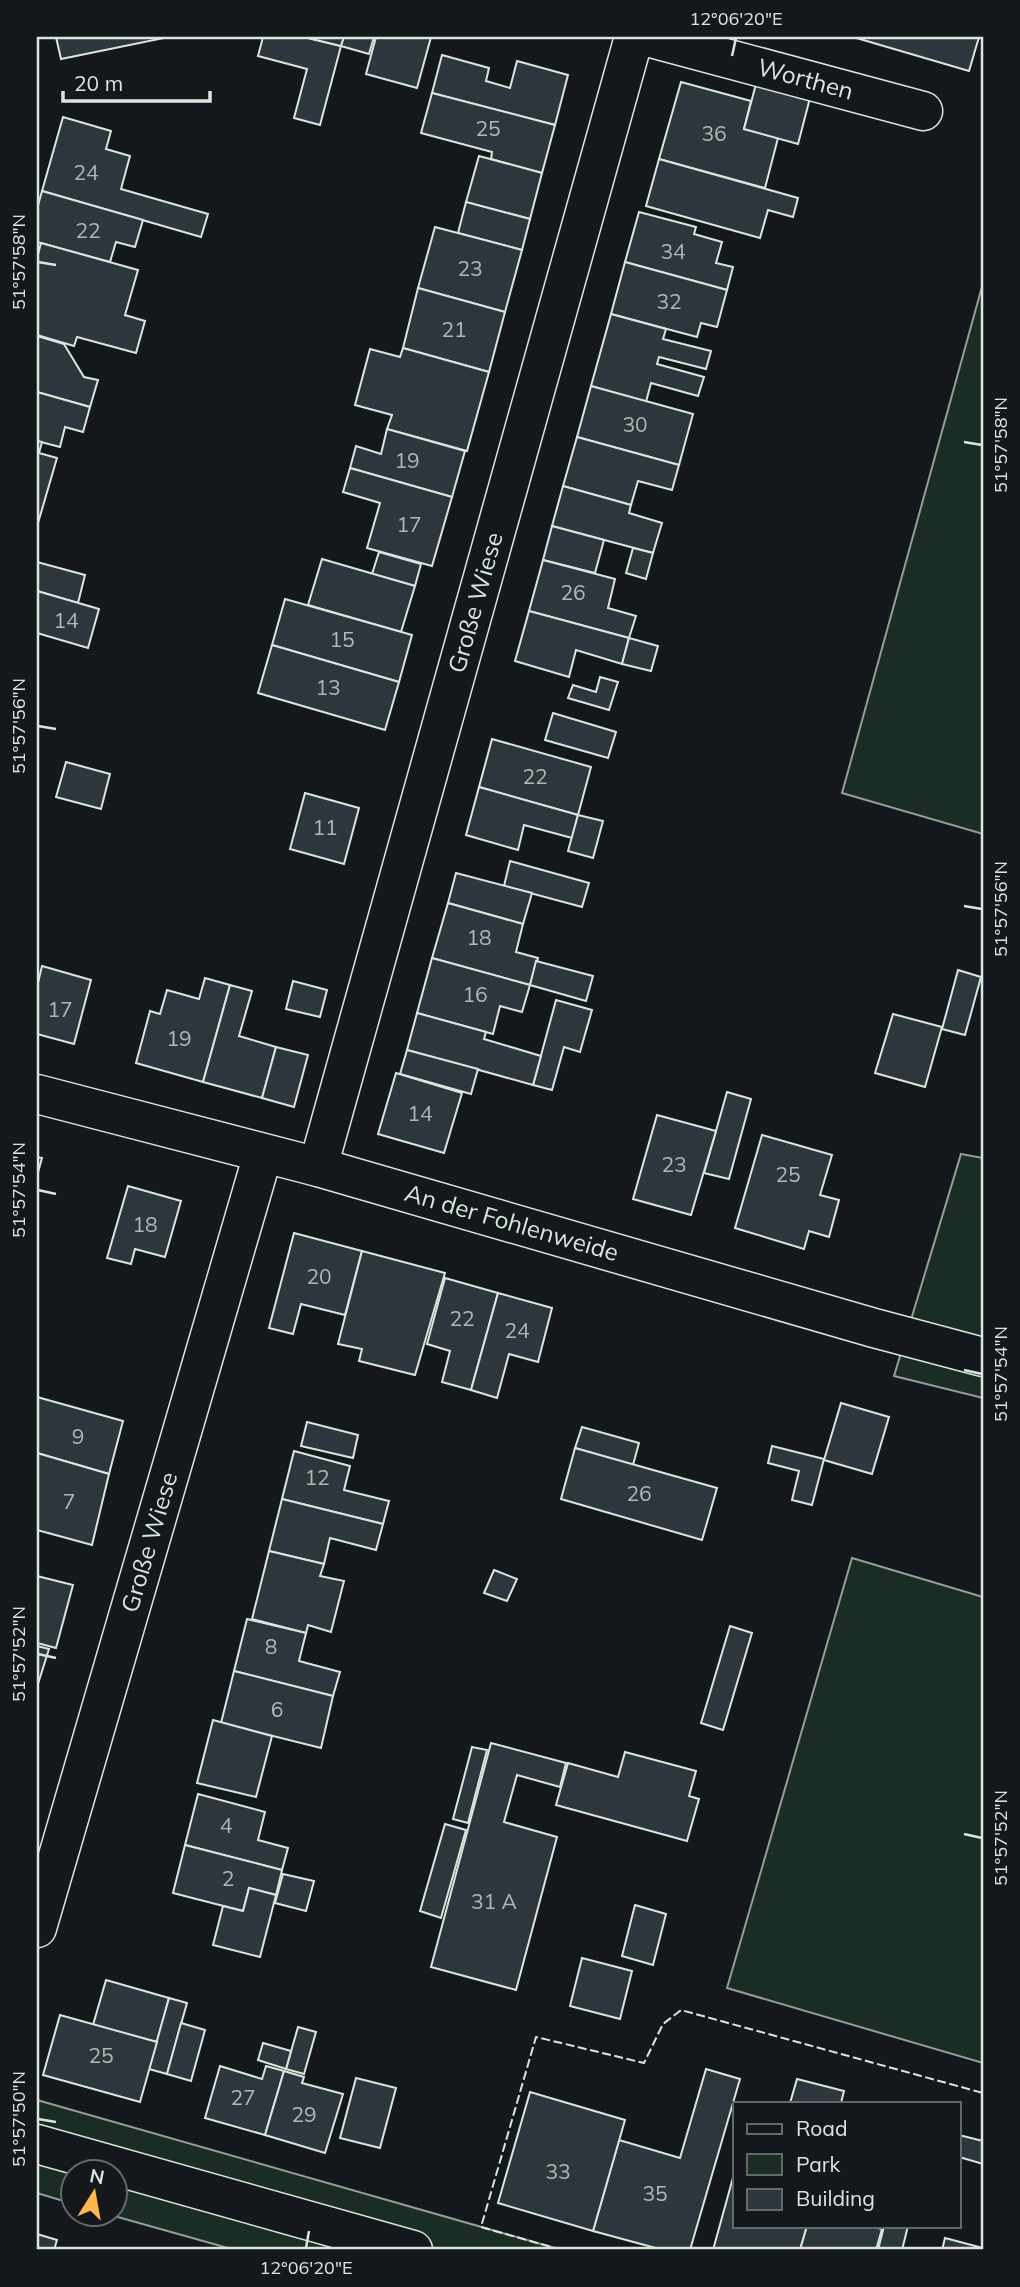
<svg xmlns="http://www.w3.org/2000/svg" width="1020" height="2287" viewBox="0 0 1020 2287" font-family="Mulish,sans-serif">
	<style>
		.green { fill: #1a2d24; stroke: #939e99; stroke-width: 2 }
		.building { fill: #2c363c; stroke: #d8e6dc; stroke-width: 2 }
		.lines { fill: none; stroke-linecap: round; stroke-linejoin: round }
		.minor-casing { stroke: #d8e6dc; stroke-width: 41 }
		.minor { stroke: #14181c; stroke-width: 38 }
		.fence { stroke: #d8e6dc; stroke-width: 2; stroke-dasharray: 9 3.5; stroke-linecap: butt }
		.ticks { fill: none; stroke: #d8e6dc; stroke-width: 2.5 }
		.labels { text-anchor: middle; stroke-width: 5; stroke-linejoin: round; paint-order: stroke }
		.number-label { font-size: 21px; fill: #adbab4 }
		.street-label { font-size: 24px; fill: #d8e6dc; stroke: #14181c }
		.neatline { fill: none; stroke: #d8e6dc; stroke-width: 2.5 }
		.ticks-label { font-size: 18px; text-anchor: middle; fill: #d8e6dc }
	</style>
	<rect width="100%" height="100%" fill="#14181c"/>
	<!-- green -->
	<g class="green">
		<path d="M983,283v551l-141,-41z"/>
		<path d="M961,1154l22,4v240l-89,-22z"/>
		<path d="M852,1558l131,39v466l-256,-75z"/>
		<path d="M37,2100l525,150h-327l-128,-36h9v-42h-42l-1,32 -36,-11z"/>
	</g>
	<!-- building -->
	<g class="building">
		<path d="M56,37h108v1l-103,21z"/>
		<path d="M263,37h41l37,9 -21,79 -26,-7 13,-49 -49,-13z"/>
		<path d="M304,37h40l-3,9z"/>
		<path d="M344,37h30l-5,17 -28,-8z"/>
		<path d="M376,37h55l-14,51 -51,-14z"/>
		<path d="M853,37h126l-10,34z"/>
		<path d="M442,55l47,13 -3,13 24,7 7,-27 51,14 -13,50 -123,-32z"/>
		<path d="M681,82l70,19 -7,28 34,9 -13,50 -106,-29z"/>
		<path d="M756,84l54,14 -12,46 -54,-15z"/>
		<path d="M432,93l123,32 -13,48 -51,-14 1,-7 -71,-19z"/>
		<path d="M63,117l48,14 -5,18 24,7 -9,33 87,25 -7,23 -159,-46z"/>
		<path d="M479,156l63,17 -12,46 -64,-17z"/>
		<path d="M659,159l139,39 -5,19 -25,-7 -8,28 -114,-32z"/>
		<path d="M42,191l101,29 -8,27 -19,-5 -6,20 -73,-20v-33z"/>
		<path d="M466,202l64,17 -8,31 -64,-17z"/>
		<path d="M639,212l57,15 -2,7 28,8 -6,21 17,4 -6,23 -102,-28z"/>
		<path d="M435,227l87,23 -17,62 -87,-24z"/>
		<path d="M41,243l97,27 -13,45 20,6 -9,32 -59,-16 -3,9 -37,-11v-77z"/>
		<path d="M625,262l102,28 -10,37 -16,-4 -4,14 -86,-23z"/>
		<path d="M418,288l87,24 -16,60 -86,-24z"/>
		<path d="M611,314l55,15 -3,10 48,12 -5,18 -47,-12 -2,7 47,13 -6,19 -47,-13 -5,19 -55,-16z"/>
		<path d="M37,336l27,8 20,33 14,3 -8,27 -53,-15z"/>
		<path d="M403,348l86,24 -22,79 -80,-22 5,-14 -37,-10 15,-56 30,8z"/>
		<path d="M591,386l102,28 -14,51 -102,-28z"/>
		<path d="M37,392l53,15 -7,25 -18,-5 -5,20 -23,-6z"/>
		<path d="M387,429l78,22 -13,46 -102,-29 6,-22 25,8z"/>
		<path d="M577,437l102,28 -7,25 -34,-9 -7,24 -68,-19z"/>
		<path d="M37,441l5,1 -3,11 18,5 -19,65z"/>
		<path d="M350,468l102,29 -20,69 -65,-18 13,-45 -37,-11z"/>
		<path d="M563,486l68,19 -2,8 33,10 -9,30 -101,-27z"/>
		<path d="M552,526l52,14 -9,33 -52,-13z"/>
		<path d="M633,548l20,5 -7,26 -20,-6z"/>
		<path d="M379,552l42,12 -6,22 -43,-12z"/>
		<path d="M322,559l93,27 -14,46 -93,-27z"/>
		<path d="M543,560l72,19 -7,29 28,8 -7,22 -100,-27z"/>
		<path d="M37,562l48,13 -7,28 -41,-12z"/>
		<path d="M37,591l62,18 -11,39 -51,-15z"/>
		<path d="M285,599l127,36 -13,47 -127,-37z"/>
		<path d="M529,611l100,27 -7,26 -46,-14 -7,27 -54,-16z"/>
		<path d="M629,638l29,8 -7,25 -29,-7z"/>
		<path d="M272,645l127,37 -14,48 -127,-37z"/>
		<path d="M600,677l18,5 -9,28 -41,-12 5,-13 23,7z"/>
		<path d="M553,713l63,19 -8,26 -63,-18z"/>
		<path d="M492,739l99,28 -13,48 -99,-28z"/>
		<path d="M66,762l44,12 -9,35 -45,-12z"/>
		<path d="M479,787l99,28 -6,23 -48,-13 -6,25 -52,-15z"/>
		<path d="M305,793l54,15 -15,56 -54,-15z"/>
		<path d="M578,815l25,6 -10,37 -25,-7z"/>
		<path d="M510,861l79,22 -7,24 -78,-21z"/>
		<path d="M456,873l76,20 -9,31 -75,-21z"/>
		<path d="M448,903l75,21 -7,28 22,6 -8,27 -98,-27z"/>
		<path d="M432,958l98,27 -8,27 -22,-6 -7,28 -76,-21z"/>
		<path d="M536,961l57,15 -7,25 -56,-16z"/>
		<path d="M42,966l49,14 -17,64 -37,-10v-47z"/>
		<path d="M958,970l23,7 -16,58 -23,-6z"/>
		<path d="M205,978l25,7 -27,97 -67,-19 14,-52 10,3 7,-24 32,9z"/>
		<path d="M293,981l34,9 -7,27 -34,-8z"/>
		<path d="M230,985l22,6 -13,45 37,11 -14,51 -59,-16z"/>
		<path d="M556,1000l36,10 -12,42 -16,-5 -12,43 -19,-5z"/>
		<path d="M417,1013l69,19 -2,7 57,17 -8,29 -126,-35z"/>
		<path d="M893,1014l49,13 -17,60 -50,-14z"/>
		<path d="M276,1047l32,8 -14,52 -32,-9z"/>
		<path d="M407,1050l71,19 -7,25 -71,-20z"/>
		<path d="M396,1073l66,20 -18,60 -66,-19z"/>
		<path d="M727,1092l24,7 -22,80 -25,-6z"/>
		<path d="M657,1115l59,16 -25,84 -58,-16z"/>
		<path d="M762,1135l70,20 -12,40 19,5 -10,37 -20,-6 -5,18 -69,-21z"/>
		<path d="M37,1157l5,1 -5,18z"/>
		<path d="M128,1186l53,15 -16,56 -30,-8 -4,15 -24,-6z"/>
		<path d="M294,1233l68,18 -17,64 -44,-11 -8,30 -24,-6z"/>
		<path d="M362,1251l83,22 -30,102 -56,-14 3,-12 -24,-5z"/>
		<path d="M445,1278l53,15 -27,97 -29,-8 8,-31 -23,-7z"/>
		<path d="M498,1293l54,15 -14,54 -29,-8 -12,44 -26,-8z"/>
		<path d="M37,1397l86,24 -14,53 -72,-21z"/>
		<path d="M841,1403l48,14 -17,57 -48,-14z"/>
		<path d="M307,1422l51,13 -5,23 -52,-12z"/>
		<path d="M582,1427l57,16 -6,22 -58,-17z"/>
		<path d="M772,1446l52,13 -12,46 -20,-5 7,-29 -31,-8z"/>
		<path d="M575,1448l142,40 -15,52 -141,-41z"/>
		<path d="M294,1451l56,15 -6,24 45,11 -6,23 -101,-25z"/>
		<path d="M37,1453l72,21 -17,71 -55,-15z"/>
		<path d="M282,1499l101,25 -7,26 -46,-12 -6,26 -55,-13z"/>
		<path d="M269,1551l55,13 -4,12 24,5 -13,51 -23,-7 -2,8 -54,-14z"/>
		<path d="M494,1570l23,9 -10,22 -23,-8z"/>
		<path d="M37,1576l36,9 -17,63 -19,-5z"/>
		<path d="M247,1619l59,14 -7,28 41,11 -7,24 -99,-25z"/>
		<path d="M730,1626l22,7 -29,97 -22,-7z"/>
		<path d="M37,1646l12,3 -12,38z"/>
		<path d="M234,1671l99,25 -12,52 -100,-25z"/>
		<path d="M213,1720l59,16 -16,61 -59,-14z"/>
		<path d="M491,1743l75,20 -6,24 -43,-12 -13,47 53,15 -41,153 -85,-23z"/>
		<path d="M472,1747l15,3 -19,73 -15,-4z"/>
		<path d="M625,1752l71,19 -7,25 10,3 -12,42 -131,-36 12,-42 50,14z"/>
		<path d="M198,1794l67,18 -7,28 30,8 -6,22 -97,-25z"/>
		<path d="M445,1824l21,6 -25,88 -21,-7z"/>
		<path d="M185,1845l97,25 -6,25 -27,-7 -6,23 -70,-18z"/>
		<path d="M283,1874l31,7 -8,30 -31,-8z"/>
		<path d="M249,1888l27,7 -16,62 -47,-12 10,-39 20,5z"/>
		<path d="M635,1905l31,9 -13,51 -31,-9z"/>
		<path d="M582,1958l50,13 -12,48 -50,-13z"/>
		<path d="M106,1980l63,18 -12,44 -64,-17z"/>
		<path d="M169,1998l18,5 -20,71 -18,-5z"/>
		<path d="M60,2015l97,27 -17,60 -97,-27z"/>
		<path d="M181,2023l24,7 -14,51 -24,-7z"/>
		<path d="M298,2027l18,5 -12,42 -18,-5z"/>
		<path d="M263,2043l28,8 -5,18 -28,-9z"/>
		<path d="M220,2066l42,13 4,-13 18,5 -19,64 -60,-17z"/>
		<path d="M706,2069l34,10 -50,171h-27l-70,-19 26,-91 61,18z"/>
		<path d="M284,2071l20,6 -2,6 41,11 -18,59 -60,-18z"/>
		<path d="M356,2078l40,10 -16,60 -40,-10z"/>
		<path d="M797,2079l47,12 -3,12h-51z"/>
		<path d="M530,2092l95,28 -32,111 -95,-28z"/>
		<path d="M959,2135l24,6v23l-24,-7z"/>
		<path d="M734,2174l1,52h72l-7,24h-87z"/>
		<path d="M807,2226h62l13,3 -6,21h-76z"/>
		<path d="M884,2226h24l-6,24h-24z"/>
		<path d="M37,2234l20,6 -3,10h-17z"/>
		<path d="M945,2238l38,10v2h-41z"/>
	</g>
	<g class="lines">
		<!-- minor casing -->
		<g class="minor-casing">
			<g id="minor">
				<path id="s1" d="M647,37l276,74"/>
				<path id="s2" d="M37,1094l281,73 556,161 109,29"/>
				<path id="s3" d="M318,1167l316,-1130"/>
				<path id="s4" d="M37,1928l226,-774"/>
				<path d="M37,2144l376,106"/>
			</g>
		</g>
		<!-- minor -->
		<use href="#minor" class="minor"/>
		<!-- fence -->
		<path class="fence" d="M562,2250l-81,-23 55,-190 108,26 19,-39 18,-14 302,83"/>
	</g>
	<!-- ticks -->
	<path class="ticks" d="M732,56l4,-18M38,262l18,3M964,442l18,3M38,726l18,3M964,906l18,3M38,1190l18,4M964,1370l18,4M38,1654l18,4M964,1834l18,4M38,2119l18,3M306,2248l3,-17"/>
	<g class="labels">
		<!-- number labels -->
		<g class="number-label">
			<text x="488" y="136">25</text>
			<text x="714" y="141">36</text>
			<text x="86" y="180">24</text>
			<text x="88" y="238">22</text>
			<text x="673" y="259">34</text>
			<text x="470" y="276">23</text>
			<text x="669" y="309">32</text>
			<text x="454" y="337">21</text>
			<text x="635" y="432">30</text>
			<text x="407" y="468">19</text>
			<text x="409" y="532">17</text>
			<text x="573" y="600">26</text>
			<text x="66" y="628">14</text>
			<text x="342" y="647">15</text>
			<text x="328" y="695">13</text>
			<text x="535" y="784">22</text>
			<text x="325" y="835">11</text>
			<text x="479" y="945">18</text>
			<text x="475" y="1002">16</text>
			<text x="60" y="1017">17</text>
			<text x="179" y="1046">19</text>
			<text x="420" y="1121">14</text>
			<text x="674" y="1172">23</text>
			<text x="788" y="1182">25</text>
			<text x="145" y="1232">18</text>
			<text x="319" y="1284">20</text>
			<text x="462" y="1326">22</text>
			<text x="517" y="1338">24</text>
			<text x="78" y="1444">9</text>
			<text x="317" y="1485">12</text>
			<text x="639" y="1501">26</text>
			<text x="69" y="1509">7</text>
			<text x="271" y="1654">8</text>
			<text x="277" y="1717">6</text>
			<text x="226" y="1833">4</text>
			<text x="228" y="1886">2</text>
			<text x="494" y="1909">31 A</text>
			<text x="101" y="2063">25</text>
			<text x="243" y="2105">27</text>
			<text x="304" y="2122">29</text>
			<text x="558" y="2179">33</text>
			<text x="655" y="2201">35</text>
		</g>
		<!-- street labels -->
		<g class="street-label">
			<text dy="8" stroke="none"><textPath href="#s1" startOffset="164">Worthen</textPath></text>
			<text dy="8" stroke="none"><textPath href="#s3" startOffset="586">Große Wiese</textPath></text>
			<text dy="8" stroke="none"><textPath href="#s2" startOffset="492">An der Fohlenweide</textPath></text>
			<text dy="8" stroke="none"><textPath href="#s4" startOffset="402">Große Wiese</textPath></text>
		</g>
	</g>
	<!-- border -->
	<rect width="1020" height="2287" fill="none" stroke="#14181c" stroke-width="77"/>
	<!-- legend -->
	<rect x="733" y="2102" width="228" height="126" fill="#14181c" stroke="#626a69" stroke-width="2"/>
	<rect x="747" y="2124" width="35" height="10" fill="#14181c" stroke="#626a69" stroke-width="2"/>
	<text x="796" y="2136" font-size="21" fill="#d8e6dc">Road</text>
	<rect x="747" y="2154" width="35" height="21" fill="#1a2d24" stroke="#626a69" stroke-width="2"/>
	<text x="796" y="2172" font-size="21" fill="#d8e6dc">Park</text>
	<rect x="747" y="2189" width="35" height="21" fill="#2c363c" stroke="#626a69" stroke-width="2"/>
	<text x="796" y="2206" font-size="21" fill="#d8e6dc">Building</text>
	<!-- north arrow -->
	<g transform="translate(94 2193) rotate(11)"><circle r="33" fill="#14181c" stroke="#626a69" stroke-width="2"/>
	<path d="M0-5L12 26L0 18L-12 26Z" fill="#ffb74d"/>
	<text y="-10" font-size="19" font-weight="bold" text-anchor="middle" fill="#d8e6dc">N</text>
	</g>
	<!-- scale -->
	<path d="M63 91v10h147v-10" fill="none" stroke="#d8e6dc" stroke-width="3.5"/>
	<text x="74" y="91" font-size="21" fill="#d8e6dc" stroke="#14181c" stroke-width="5" paint-order="stroke">20 m</text>
	<rect x="38" y="38" width="944" height="2210" class="neatline"/>
	<g class="ticks-label">
		<text x="736" y="25">12°06'20"E</text>
		<text transform="translate(19 262) rotate(-90)" y="6">51°57'58"N</text>
		<text transform="translate(1001 445) rotate(-90)" y="6">51°57'58"N</text>
		<text transform="translate(19 726) rotate(-90)" y="6">51°57'56"N</text>
		<text transform="translate(1001 909) rotate(-90)" y="6">51°57'56"N</text>
		<text transform="translate(19 1190) rotate(-90)" y="6">51°57'54"N</text>
		<text transform="translate(1001 1374) rotate(-90)" y="6">51°57'54"N</text>
		<text transform="translate(19 1654) rotate(-90)" y="6">51°57'52"N</text>
		<text transform="translate(1001 1838) rotate(-90)" y="6">51°57'52"N</text>
		<text transform="translate(19 2119) rotate(-90)" y="6">51°57'50"N</text>
		<text x="306" y="2274">12°06'20"E</text>
	</g>
</svg>
